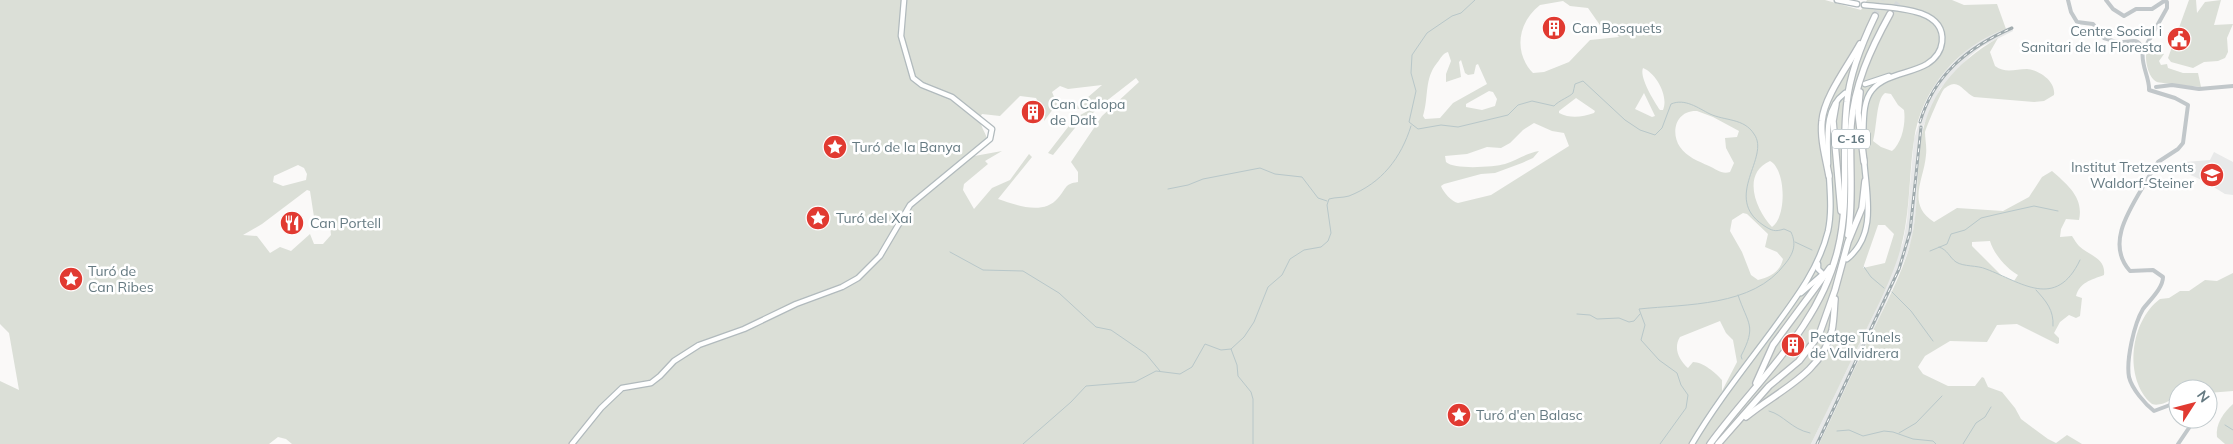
<svg xmlns="http://www.w3.org/2000/svg" width="2233" height="444" viewBox="0 0 2233 444" font-family="Mulish,sans-serif">
	<style>
		.built { fill: #e8e9e9 }
		.green { fill: #dbdfd7; fill-rule: evenodd }
		.lines { fill: none; stroke-linecap: round; stroke-linejoin: round }
		.stream { stroke: #b8c7c9; stroke-width: 1 }
		.motorway-tunnel { stroke: #d5d9da; stroke-width: 5.5; stroke-dasharray: 5.5 3; stroke-linecap: butt }
		.secondary-casing { stroke: #b1babd; stroke-width: 7 }
		.motorway-casing { stroke: #b4babd; stroke-width: 8 }
		.tertiary { stroke: #c1c7ca; stroke-width: 4 }
		.secondary { stroke: #fff; stroke-width: 4.5 }
		.motorway { stroke: #fff; stroke-width: 5.5 }
		.rail-casing { stroke: #a0abae; stroke-width: 3 }
		.rail { stroke: #fff; stroke-width: 1; stroke-dasharray: 4; stroke-linecap: butt }
		.labels { text-anchor: middle; stroke-width: 5; stroke-linejoin: round; paint-order: stroke }
		.shield { fill: #fff; stroke: #93a2a8; stroke-width: 1 }
		.shield-label { font-size: 12px; font-weight: bold; fill: #657a82 }
		.poi-label { font-size: 14px; fill: #657a82; stroke: #fff; text-anchor: start }
	</style>
	<rect width="100%" height="100%" fill="#faf9f8"/>
	<!-- built -->
	<g class="built">
		<path d="M2012,26l1,5 -32,16 -11,9 -30,33 -17,38 -7,85 -4,28 -6,17 -21,48 -66,139h-8l63,-131 29,-71 4,-22 7,-81 11,-34 10,-21 12,-15 18,-18 16,-12z"/>
		<path d="M2214,152l19,10v33l-8,-1 -21,-13 -27,-12 8,-7 25,-2z"/>
	</g>
	<!-- green -->
	<g class="green">
		<path d="M0,0h1825l36,10 6,-10h85l12,5 33,-1 9,25c-47,16 -85,60 -92,111 -6,41 -3,83 -18,123 -9,25 -22,51 -34,75 -17,36 -34,71 -51,106h-1519l-6,-5 -8,-2 -9,7h-269v-63l19,9 -10,-57 -9,-9zM1563,1l7,5 18,2 14,20 11,2 6,7 -29,3 -21,22 -25,10 -11,1c-20,-21 -15,-51 7,-68zM1448,52l3,9 -5,13v8l15,-5 -2,-15 2,-2 4,13 3,2 6,-1 2,-9 2,-1 9,20 -34,19 -13,15 -15,1 -2,-3c6,-19 1,-37 14,-53 4,-5 5,-9 11,-11zM1643,68c13,5 26,28 20,42h-3c-6,-9 -21,-33 -17,-42zM1136,78l3,4 -37,34 -31,46 7,10v10c-14,2 -11,6 -20,16 -15,18 -42,7 -60,1l34,-42 -3,-3 -19,26 -18,8 -18,21 -11,-19 1,-6 24,-20 -3,-3 17,-10 -33,6 18,-19c-3,-8 -10,-17 -5,-24l18,2 20,-20 16,2 9,17 -1,6 13,-17 -5,-12 8,-6 8,3 34,-4 -15,13 2,2 -3,3 -10,3 1,3 16,-1 -18,10 -27,35 5,2 30,-37 9,-4 8,-8zM1489,91l4,1 4,7 -2,7 -13,4 -16,-3v-3zM1644,93l11,23 -3,1 -17,-8zM1885,93l6,1 7,11 6,5c2,13 -2,33 -12,41l-11,-4 -8,-6c4,-13 3,-42 12,-48zM1576,98l19,13 -1,2c-12,4 -23,6 -35,0v-2zM1697,111l16,6 26,14 -2,6 -12,1 1,10 8,15 -4,9c-8,3 -14,-3 -21,-6 -11,-5 -22,-9 -29,-19 -10,-15 -4,-37 17,-36zM1534,123l18,8 12,2 5,13 -78,49 -33,8c-6,-1 -15,-11 -17,-17l3,-2 37,-10 14,-1 27,-10 11,-5 6,-7c-12,2 -22,9 -34,13 -11,3 -51,6 -59,-2l-1,-6 22,-2 20,-7 14,1 9,-5 13,-13zM1770,161c16,8 17,56 2,66 -16,-17 -31,-53 -2,-66zM298,165l6,3 3,6 -1,6 -23,6 -10,-4 1,-6zM307,190l3,1 4,26 2,3h8l6,6 1,9 -8,9h-9l-4,-10 -19,17 -11,-4 -10,6 -13,-17 -14,-1 19,-11zM1743,213l4,1 21,20 -3,13 12,5 6,7c-3,13 -13,18 -25,21l-7,-5 -9,-23 -12,-21 2,-11zM1878,225h7l9,9 -9,29 -22,5zM1720,321l6,12 7,7 4,22 -15,29v-11c-6,-7 -19,-18 -29,-18l-5,6c-9,-8 -15,-20 -8,-31z"/>
		<path d="M2189,0h7l1,13 8,-11 16,-2 -7,25 19,-1 -6,14 1,14 -3,6 -7,3 -14,1 -11,6 -22,-6 -3,-4z"/>
		<path d="M1998,38l-8,14 5,14c11,8 20,3 32,3 12,1 29,12 27,26l-10,6 -10,1 -60,-5c-7,-3 -13,-13 -20,-13 -3,0 -8,3 -10,5 -3,3 -18,39 -19,43 0,7 2,15 1,23 -2,25 -20,49 8,67l23,-14 46,3 26,-14 13,-20 10,-6c16,14 32,27 27,49l-13,-1 -5,10 -1,8 12,-1c2,3 5,8 7,10 11,10 27,12 25,29 -13,5 -24,7 -28,21l6,2 -2,18 -4,2 -7,-3 -9,7 -6,11 5,5v5l-2,1 -40,-20 -20,1 -10,17 -37,-1 -25,15 -7,11 5,7 25,12h27l7,-9 2,1 4,9 14,5 13,16 6,11 27,20 8,4 11,-8 15,9h-263c16,-33 31,-66 47,-99 14,-30 30,-59 41,-90 12,-35 9,-72 13,-108 6,-51 35,-84 78,-109zM1990,241c3,12 17,28 28,34l-4,6 -12,-5 -30,-30v-4z"/>
		<path d="M2147,50l17,4 -5,7 2,4 6,-1 1,4 15,5h15l3,14c-4,0 -41,-4 -44,-5 -9,-4 -13,-24 -10,-32z"/>
		<path d="M2233,273v118l-25,2v-4h-4l-3,-4 -9,-1 -14,5c-1,10 -17,18 -26,15 -29,-25 -22,-83 8,-105l9,-1 11,-7h9l16,-11 12,1z"/>
		<path d="M2233,404v40h-8l-8,-7c-2,-13 7,-25 16,-33z"/>
	</g>
	<g class="lines">
		<!-- stream -->
		<g class="stream">
			<path d="M1475,0l-14,13 -9,3 -25,17 -15,22 -1,18 5,18 -7,31 9,7 23,-4 17,2 50,-12 10,-10 14,-4 22,5c4,-5 17,-10 19,-13 1,-3 1,-6 2,-9l8,-3 42,39 15,10 15,5 7,-7 9,-24c14,-6 27,4 39,10 15,7 34,4 44,20 17,23 -32,63 9,91 9,6 12,7 21,4l7,3c6,13 2,22 -6,32 -32,43 -99,40 -146,45l6,16 -4,15 18,20 18,13 4,12 7,10 -2,13 -26,36"/>
			<path d="M1168,189l20,-4 15,-6 57,-11 15,6 27,3 16,21 9,3"/>
			<path d="M1795,242l17,8"/>
			<path d="M1939,247c9,3 10,10 17,15 8,5 21,3 30,7 35,13 70,42 94,-9"/>
			<path d="M1930,251l17,-7 4,-10 14,-4 16,-12 17,-4 36,-8 24,5"/>
			<path d="M950,252l33,18 40,1 36,22 37,34 15,3 35,24 14,17"/>
			<path d="M1864,267l7,10 13,11"/>
			<path d="M2036,290c10,11 18,20 17,36"/>
			<path d="M1892,292l19,19 22,30"/>
			<path d="M1738,295c10,30 19,30 3,61l1,3"/>
			<path d="M1577,314l13,1 7,4 22,-1 10,4 5,-1 6,-7"/>
			<path d="M1769,411c15,4 22,18 41,22"/>
			<path d="M2225,425l8,5"/>
			<path d="M1837,431l12,-1 14,6 21,-5 9,1 20,7 20,2 3,3"/>
			<path d="M1899,433l17,-10 26,-27"/>
			<path d="M1023,444l48,-42 15,-16 49,-4 21,-11 24,3 12,-7 13,-23 16,6 10,-1"/>
			<path d="M1253,444v-45l-2,-7 -13,-16 -1,-11 -6,-16 13,-12 10,-15 14,-35 14,-12 8,-16 14,-9 17,-3 7,-6 3,-8 -4,-28 2,-6c7,-2 13,-1 20,-3 33,-13 52,-38 62,-70"/>
			<path d="M1963,444l13,-21 9,-6 6,-10"/>
		</g>
		<!-- motorway-tunnel -->
		<g class="motorway-tunnel">
			<path d="M1890,14l10,-14"/>
			<path d="M1875,16l7,-16"/>
		</g>
		<!-- secondary casing -->
		<g class="secondary-casing">
			<g id="secondary">
				<path d="M1837,0l20,4"/>
				<path d="M1865,84l24,-8"/>
				<path d="M1863,139c1,-15 -1,-37 9,-49 13,-16 38,-16 55,-26 8,-5 14,-13 15,-22 4,-36 -54,-34 -78,-37"/>
				<path d="M1828,164c0,-24 -5,-55 17,-71"/>
				<path d="M1847,259c31,-25 19,-66 17,-100"/>
				<path d="M1801,293l22,-19 -5,-5v-5"/>
				<path d="M572,444l29,-36 21,-20 29,-5 9,-7 14,-15 25,-16 45,-16 52,-25 46,-17 16,-9 22,-22 30,-51 80,-66 2,-10 -40,-32 -30,-12 -9,-7 -12,-42 3,-36"/>
				<path d="M1692,444c24,-41 54,-78 82,-116 22,-30 45,-60 54,-97 4,-19 2,-38 1,-57"/>
			</g>
		</g>
		<!-- motorway casing -->
		<g class="motorway-casing">
			<g id="motorway">
				<path d="M1860,92l-2,21 6,49"/>
				<path d="M1836,104l-3,17 8,90"/>
				<path d="M1829,176c-3,-17 -9,-37 -7,-55 2,-24 26,-55 38,-77"/>
				<path d="M1848,235c6,-36 1,-73 3,-109 3,-41 19,-76 39,-112"/>
				<path d="M1756,383l17,-38 57,-77"/>
				<path d="M1746,417c31,-26 76,-43 86,-87 2,-10 2,-20 3,-31"/>
				<path d="M1710,444c45,-62 110,-117 128,-195 12,-48 3,-98 9,-147 3,-30 15,-59 28,-86"/>
				<path d="M1718,444l51,-58 30,-25 20,-26 16,-45 13,-48 14,-34 3,-27"/>
			</g>
		</g>
		<!-- tertiary -->
		<g class="tertiary">
			<path d="M2068,0l3,12 6,10 16,2 11,14c6,2 14,5 20,4 11,-1 15,-4 19,9 -3,13 7,27 6,39l26,8 13,7 -5,38 -5,6 -20,13 -6,9c-15,29 -50,69 -22,100l23,-1 10,7c0,11 -13,23 -20,32 -9,15 -17,51 -14,68 3,12 16,27 25,34l24,-9"/>
			<path d="M2106,0l7,9 11,7 12,-7h16l12,-8 3,1v6l-24,43"/>
			<path d="M2156,87l16,-2 27,4 34,-3"/>
			<path d="M2178,444l17,-25"/>
		</g>
		<!-- secondary -->
		<use href="#secondary" class="secondary"/>
		<!-- motorway -->
		<use href="#motorway" class="motorway"/>
		<!-- rail casing -->
		<g class="rail-casing">
			<g id="rail">
				<path d="M1920,122c14,-47 48,-75 92,-94"/>
				<path d="M1817,444l82,-175 11,-37 11,-105"/>
			</g>
		</g>
		<!-- rail -->
		<use href="#rail" class="rail"/>
	</g>
	<!-- icons -->
	<defs>
		<g id="building-disc" transform="scale(1.25)"><circle r="9.5" fill="#e13a31" stroke="#fff"/><path d="M-4-6H4V6H1V3H-1V6H-4ZM-2.5-4.3h1.7v1.8h-1.7ZM.8-4.3h1.7v1.8H.8ZM-2.5-1h1.7V.8h-1.7ZM.8-1h1.7V.8H.8Z" fill="#fff"/></g>
		<g id="civic-disc" transform="scale(1.25)"><circle r="9.5" fill="#e13a31" stroke="#fff"/><path d="M-.6-6.5H3V-4.5H.6V-3L4-1V1h2V6H-6V1h2V-1L-.6-3ZM-1.2 2.5V6h2.4V2.5Z" fill="#fff"/></g>
		<g id="sight-disc" transform="scale(1.25)"><circle r="9.5" fill="#e13a31" stroke="#fff"/><path d="M0-6L1.8-2.2L6-1.7L2.9 1.2L3.7 5.4L0 3.3L-3.7 5.4L-2.9 1.2L-6-1.7L-1.8-2.2Z" fill="#fff"/></g>
		<g id="school-disc" transform="scale(1.25)"><circle r="9.5" fill="#e13a31" stroke="#fff"/><path d="M0-5L7-2L0 1L-7-2ZM-4 1L0 2.5L4 1V4Q0 6-4 4Z" fill="#fff"/></g>
		<g id="restaurant-disc" transform="scale(1.25)"><circle r="9.5" fill="#e13a31" stroke="#fff"/><path d="M-5-6h1v4h1v-4h1v4h1v-4h1v5L-1.5 .5V6h-2V.5L-5-1ZM5-6V6H3V1.5H1.5Q1.5-4 5-6Z" fill="#fff"/></g>
	</defs>
	<g fill-rule="evenodd">
		<use href="#building-disc" x="1554" y="28"/>
		<use href="#civic-disc" x="2179" y="39"/>
		<use href="#building-disc" x="1033" y="112"/>
		<use href="#sight-disc" x="835" y="147"/>
		<use href="#school-disc" x="2212" y="175"/>
		<use href="#sight-disc" x="818" y="218"/>
		<use href="#restaurant-disc" x="292" y="223"/>
		<use href="#sight-disc" x="71" y="279"/>
		<use href="#building-disc" x="1793" y="345"/>
		<use href="#sight-disc" x="1459" y="415"/>
	</g>
	<g class="labels">
		<!-- shield labels -->
		<rect class="shield" x="1832" y="129.5" width="38" height="19" rx="4"/>
		<g class="shield-label">
			<text x="1851" y="143">C-16</text>
		</g>
		<!-- poi labels -->
		<g class="poi-label">
			<text x="1572" y="33">Can Bosquets</text>
			<text x="2162" y="36" text-anchor="end">Centre Social i<tspan x="2162" dy="16">Sanitari de la Floresta</tspan></text>
			<text x="1050" y="109">Can Calopa<tspan x="1050" dy="16">de Dalt</tspan></text>
			<text x="852" y="152">Turó de la Banya</text>
			<text x="2194" y="172" text-anchor="end">Institut Tretzevents<tspan x="2194" dy="16">Waldorf-Steiner</tspan></text>
			<text x="836" y="223">Turó del Xai</text>
			<text x="310" y="228">Can Portell</text>
			<text x="88" y="276">Turó de<tspan x="88" dy="16">Can Ribes</tspan></text>
			<text x="1810" y="342">Peatge Túnels<tspan x="1810" dy="16">de Vallvidrera</tspan></text>
			<text x="1476" y="420">Turó d'en Balasc</text>
		</g>
	</g>
	<!-- north arrow -->
	<g transform="translate(2193 404) rotate(54)"><circle r="24" fill="#ffffff" stroke="#c1cacd"/>
	<path d="M0-4L9 19L0 12L-9 19Z" fill="#e13a31"/>
	<text y="-8" font-size="14" font-weight="bold" text-anchor="middle" fill="#657a82">N</text>
	</g>
</svg>
